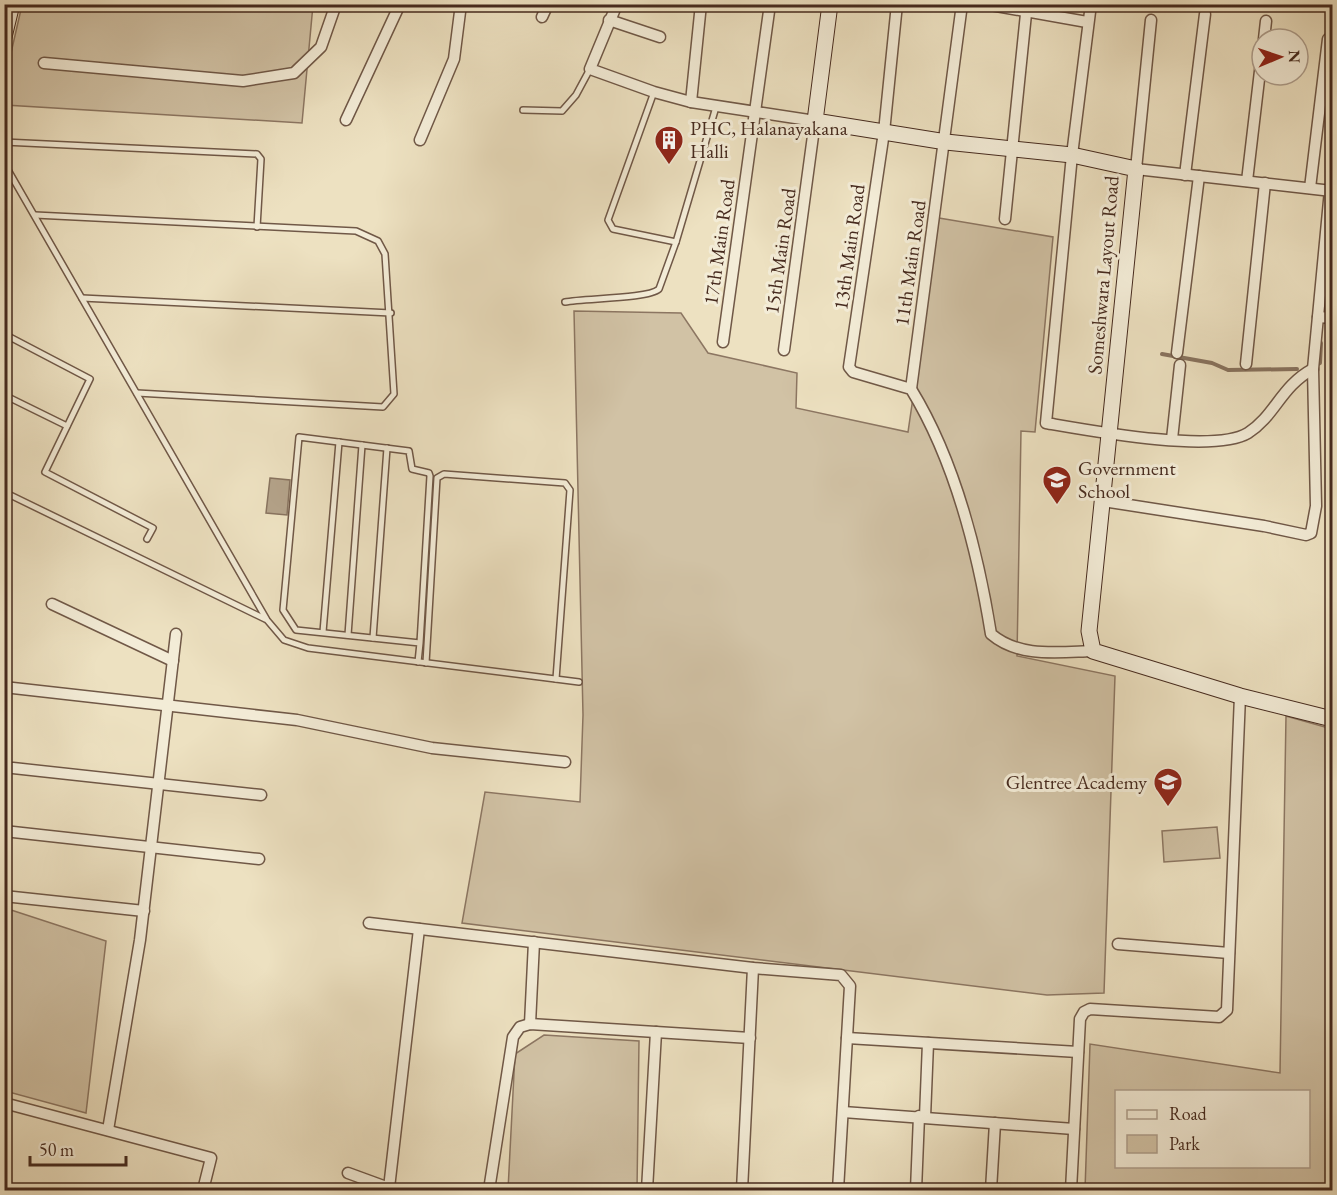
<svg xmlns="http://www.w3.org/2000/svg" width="1337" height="1195" viewBox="0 0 1337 1195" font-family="'EB Garamond',serif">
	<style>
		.green { fill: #d1c2a5; stroke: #8c7662; stroke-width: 1.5; fill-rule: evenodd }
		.water { fill: #b4a38a; stroke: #88735f; stroke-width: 1.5 }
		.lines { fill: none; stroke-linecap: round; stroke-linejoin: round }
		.stream { stroke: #88735f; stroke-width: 4 }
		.lane-casing { stroke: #705847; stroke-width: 8 }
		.street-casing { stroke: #705847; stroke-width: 13 }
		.secondary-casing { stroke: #462a1e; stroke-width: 17 }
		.lane { stroke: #f3ecd7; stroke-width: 5 }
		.street { stroke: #f3ecd7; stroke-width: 10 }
		.secondary { stroke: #f3ecd7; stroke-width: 15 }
		.labels { text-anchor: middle; stroke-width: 6; stroke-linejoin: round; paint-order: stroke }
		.poi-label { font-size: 20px; fill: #462a1e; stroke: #f3ecd7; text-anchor: start }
		.street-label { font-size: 20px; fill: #462a1e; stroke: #f3ecd7 }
	</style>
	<rect width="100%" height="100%" fill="#ede1c1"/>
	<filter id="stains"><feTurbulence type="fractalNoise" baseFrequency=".00333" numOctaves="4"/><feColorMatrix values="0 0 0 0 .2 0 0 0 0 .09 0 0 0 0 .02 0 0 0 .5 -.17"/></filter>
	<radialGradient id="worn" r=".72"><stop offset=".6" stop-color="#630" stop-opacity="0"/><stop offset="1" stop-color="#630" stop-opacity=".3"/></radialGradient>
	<!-- green -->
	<g class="green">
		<path d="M22,5h291l-11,118 -297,-18v-26z"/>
		<path d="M1286,5h46v7z"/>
		<path d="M939,218l114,19 -18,195 -14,-1 -4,225 98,20 -11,317 -57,2 -585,-72 23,-131 95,10 3,-87 -9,-404 107,2 27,40 89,20 -1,35 112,24z"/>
		<path d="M1286,716l46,13v461h-247l5,-146 190,29zM1116,1092h192v74h-192z"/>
		<path d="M1217,827l3,31 -56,4 -2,-31z"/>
		<path d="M5,908l101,33 -20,172 -81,-22z"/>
		<path d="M544,1035l95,6 -2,149h-129l7,-136z"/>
	</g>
	<!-- water -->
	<path class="water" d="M270,478l20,2 -3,35 -21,-2z"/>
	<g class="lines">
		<!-- stream -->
		<g class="stream">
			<path d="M1162,354l50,9 16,7 69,-1"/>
			<path d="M1317,364l3,-1 1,-20"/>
		</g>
		<!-- lane casing -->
		<g class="lane-casing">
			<g id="lane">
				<path d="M654,92l-46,128 5,9 63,13"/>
				<path d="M523,110l39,1 14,-16 14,-26"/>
				<path d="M4,142l253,12 4,5 -4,68"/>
				<path d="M4,163l263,457 17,20 24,8 271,34"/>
				<path d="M35,215l321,16 22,10 7,13 9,140 -11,13 -246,-14"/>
				<path d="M82,298l309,15"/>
				<path d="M565,302c19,-4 83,-3 94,-13l17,-47 40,-135"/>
				<path d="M4,334l86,45 -45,93 108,56 -6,11"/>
				<path d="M4,395l63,31"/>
				<path d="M4,492l261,127"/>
				<path d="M323,632l16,-190"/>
				<path d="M348,635l14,-190"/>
				<path d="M373,638l14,-190"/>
				<path d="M418,662l2,-19 10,-167 -1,-3 -17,-4 -3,-18 -110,-14 -16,173 13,20 124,13"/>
				<path d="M426,663l11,-185 7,-4 121,9 5,7 -14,189"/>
			</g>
		</g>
		<!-- street casing -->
		<g class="street-casing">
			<g id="street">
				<path d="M617,4l-27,65 64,23 37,10 124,19 -31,229"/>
				<path d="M897,4l-13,128 -35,235 4,5 58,17c43,70 67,164 80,245 28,24 67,18 102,17"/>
				<path d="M985,4l102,18"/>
				<path d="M1091,4l-19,151 -26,268c41,7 168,31 202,10 27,-17 33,-47 65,-64"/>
				<path d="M542,17l6,-13"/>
				<path d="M609,20l51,17"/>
				<path d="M1151,20l-15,149 196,22"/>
				<path d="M1264,39l2,-18"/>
				<path d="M44,63l199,18 51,-8 27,-26 15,-43"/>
				<path d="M691,102l10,-98"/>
				<path d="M346,120l54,-116"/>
				<path d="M420,140l34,-81 7,-55"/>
				<path d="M1185,175l20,-161"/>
				<path d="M1247,181l15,-127"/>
				<path d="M1310,188l18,-149"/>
				<path d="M1005,219l22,-215"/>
				<path d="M1318,317l14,1"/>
				<path d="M723,342l47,-338"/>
				<path d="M1177,353l22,-177"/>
				<path d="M1246,364l19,-181"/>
				<path d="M911,389l51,-385"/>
				<path d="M1172,439l8,-74"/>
				<path d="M1103,501l161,25 42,9 5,-2 5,-27 -3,-137 17,-179"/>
				<path d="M52,604l121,57"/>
				<path d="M4,687l293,33 135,28 133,14"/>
				<path d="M13,768l248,27"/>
				<path d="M4,831l255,28"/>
				<path d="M4,896l140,15"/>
				<path d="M369,923l384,45 88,7 9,11 -12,204"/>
				<path d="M1118,944l111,9"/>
				<path d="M530,1024l4,-82"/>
				<path d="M847,1038l231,14"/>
				<path d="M4,1103l207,55 -8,32"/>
				<path d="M843,1112l231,17"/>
				<path d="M925,1117l3,-74"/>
				<path d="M108,1130l32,-190 36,-306"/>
				<path d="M348,1173l41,15"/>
				<path d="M397,1190l-8,-2 30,-259"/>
				<path d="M489,1190l24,-153 7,-10 10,-3 220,14"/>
				<path d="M647,1190l9,-158"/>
				<path d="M742,1190l11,-222"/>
				<path d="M916,1190l3,-74"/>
				<path d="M991,1190l4,-67"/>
				<path d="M1071,1190l9,-171 4,-7 6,-3 129,8 8,-7 13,-314"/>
			</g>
		</g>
		<!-- secondary casing -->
		<g class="secondary-casing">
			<g id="secondary">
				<path d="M830,4l-15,117 131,21 126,13 64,14 -47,462 4,20 147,45 92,23"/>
				<path d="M4,37l8,-33"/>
			</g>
		</g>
		<!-- lane -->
		<use href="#lane" class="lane"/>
		<!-- street -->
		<use href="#street" class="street"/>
		<!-- secondary -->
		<use href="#secondary" class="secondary"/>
	</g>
	<!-- icons -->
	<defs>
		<g id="building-pin" transform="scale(1.5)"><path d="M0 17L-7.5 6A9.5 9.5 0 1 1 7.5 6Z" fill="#8f2418" stroke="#f3ecd7"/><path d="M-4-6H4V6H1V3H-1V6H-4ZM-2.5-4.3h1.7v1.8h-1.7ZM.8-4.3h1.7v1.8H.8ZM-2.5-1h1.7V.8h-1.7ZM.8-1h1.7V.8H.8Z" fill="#fff"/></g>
		<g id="school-pin" transform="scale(1.5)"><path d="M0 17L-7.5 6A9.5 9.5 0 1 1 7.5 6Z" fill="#8f2418" stroke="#f3ecd7"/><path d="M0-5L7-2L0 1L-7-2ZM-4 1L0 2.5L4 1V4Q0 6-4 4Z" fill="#fff"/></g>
	</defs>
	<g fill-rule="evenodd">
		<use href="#building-pin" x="669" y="140"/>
		<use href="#school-pin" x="1057" y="480"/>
		<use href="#school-pin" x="1168" y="782"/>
	</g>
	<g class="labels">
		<!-- poi labels -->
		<g class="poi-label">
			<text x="690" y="135">PHC, Halanayakana<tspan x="690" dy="23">Halli</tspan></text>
			<text x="1078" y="475">Government<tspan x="1078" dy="23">School</tspan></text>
			<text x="1147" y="789" text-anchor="end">Glentree Academy</text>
		</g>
		<!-- street labels -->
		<g class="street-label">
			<text transform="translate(719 242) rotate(-82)" y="7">17th Main Road</text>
			<text transform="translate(849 247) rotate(-82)" y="7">13th Main Road</text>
			<text transform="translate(780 251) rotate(-82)" y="7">15th Main Road</text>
			<text transform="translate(910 263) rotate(-82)" y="7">11th Main Road</text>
			<text transform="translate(1103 275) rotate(-85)" y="7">Someshwara Layout Road</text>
		</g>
	</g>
	<!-- margin -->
	<rect width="1337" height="1195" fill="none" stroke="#ede1c1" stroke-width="24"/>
	<rect x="6" y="6" width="1325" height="1183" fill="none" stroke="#462a1e" stroke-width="3"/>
	<rect x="12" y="12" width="1313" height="1171" fill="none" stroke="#462a1e" stroke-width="1.5"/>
	<!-- legend -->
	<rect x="1115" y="1090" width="195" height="78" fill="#f3ecd7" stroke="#ae9e8d" stroke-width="1.5"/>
	<rect x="1127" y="1110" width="30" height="9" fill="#f3ecd7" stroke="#ae9e8d" stroke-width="1.5"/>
	<text x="1169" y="1120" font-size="18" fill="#462a1e">Road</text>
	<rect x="1127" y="1135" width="30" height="18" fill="#d1c2a5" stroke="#ae9e8d" stroke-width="1.5"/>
	<text x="1169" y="1150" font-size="18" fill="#462a1e">Park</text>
	<!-- north arrow -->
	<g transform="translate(1280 57) rotate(88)"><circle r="28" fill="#f3ecd7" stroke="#ae9e8d" stroke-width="1.5"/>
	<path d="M0-4.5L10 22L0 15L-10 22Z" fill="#8f2418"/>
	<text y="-9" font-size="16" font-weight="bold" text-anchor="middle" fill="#462a1e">N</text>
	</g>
	<!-- scale -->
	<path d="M30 1156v9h96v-9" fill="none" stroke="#462a1e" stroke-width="3"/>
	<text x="39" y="1156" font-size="18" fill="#462a1e" stroke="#f3ecd7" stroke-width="4.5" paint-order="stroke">50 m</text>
	<rect width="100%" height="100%" filter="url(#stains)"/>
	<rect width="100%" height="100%" fill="url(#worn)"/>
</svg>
